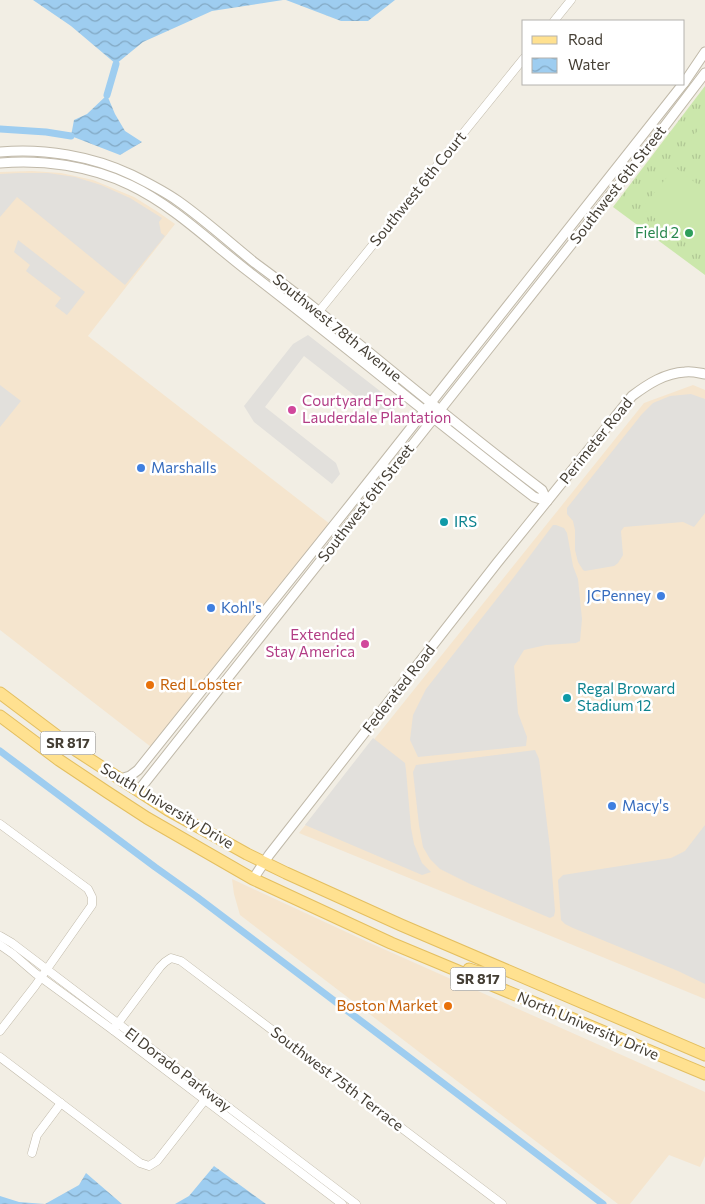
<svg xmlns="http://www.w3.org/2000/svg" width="705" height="1204" viewBox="0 0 705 1204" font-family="Commissioner,sans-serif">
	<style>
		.commercial { fill: #f5e5ce }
		.grass { fill: url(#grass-tufts) }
		.garden { fill: #cbe7ab }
		.parking { fill: #e2e0dc }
		.water { fill: url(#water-waves) }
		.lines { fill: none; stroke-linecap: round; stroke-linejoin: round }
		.canal { stroke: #9ecdf0; stroke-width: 7 }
		.minor-casing { stroke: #c0b9a9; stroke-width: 9 }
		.tertiary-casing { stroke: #c0b9a9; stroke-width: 11 }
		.primary-casing { stroke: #e4bf60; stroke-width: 13 }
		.minor { stroke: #fff; stroke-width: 8 }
		.tertiary { stroke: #fff; stroke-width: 9 }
		.primary { stroke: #ffe190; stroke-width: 11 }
		.leisure-dot { fill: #2e9e5b; stroke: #fff; stroke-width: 2 }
		.hotel-dot { fill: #d1479c; stroke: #fff; stroke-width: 2 }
		.shop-dot { fill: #3f7fe0; stroke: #fff; stroke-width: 2 }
		.culture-dot { fill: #0f9aa8; stroke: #fff; stroke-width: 2 }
		.food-dot { fill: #e8710a; stroke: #fff; stroke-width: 2 }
		.labels { text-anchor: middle; stroke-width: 5; stroke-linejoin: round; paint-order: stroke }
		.shield { fill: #fff; stroke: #7c7871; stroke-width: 1 }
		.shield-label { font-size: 14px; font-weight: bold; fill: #443e34 }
		.street-label { font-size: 15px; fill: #443e34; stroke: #fff }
		.leisure-label { font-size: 15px; fill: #27864d; stroke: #fff; text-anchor: end }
		.hotel-label { font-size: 15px; fill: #b23c85; stroke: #fff; text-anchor: start }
		.shop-label { font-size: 15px; fill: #366cbe; stroke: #fff; text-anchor: start }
		.culture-label { font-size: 15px; fill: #0d838f; stroke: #fff; text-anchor: start }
		.food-label { font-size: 15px; fill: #c56008; stroke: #fff; text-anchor: start }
	</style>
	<defs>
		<pattern id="grass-tufts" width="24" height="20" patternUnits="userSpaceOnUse" patternTransform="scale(1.25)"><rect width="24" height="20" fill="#cbe7ab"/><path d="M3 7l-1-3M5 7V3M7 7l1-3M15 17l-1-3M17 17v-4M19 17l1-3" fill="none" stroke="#b0c794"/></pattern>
		<pattern id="water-waves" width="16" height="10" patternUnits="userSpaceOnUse" patternTransform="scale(1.25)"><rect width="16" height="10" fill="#9ecdf0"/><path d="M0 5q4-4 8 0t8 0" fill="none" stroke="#82a8c3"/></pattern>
	</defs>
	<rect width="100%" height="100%" fill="#f2eee4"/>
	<!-- commercial -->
	<g class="commercial">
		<path d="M32,171l29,2 32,7 41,17 24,15 17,12 -87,112 242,188 -175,226 -155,-120v-458z"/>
		<path d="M693,385l12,5v609l-406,-166 345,-430z"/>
		<path d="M232,879l138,64 335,149v64l-5,11 -31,-12 -39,49h-12l-378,-289 -6,-21z"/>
	</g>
	<!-- grass -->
	<path class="grass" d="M705,86v189l-92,-68z"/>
	<!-- garden -->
	<g class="garden">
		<path d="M705,122v30l-15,-12z"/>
		<path d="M675,167l30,23v68l-63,-50z"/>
	</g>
	<!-- parking -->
	<g class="parking">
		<path d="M18,173h30l27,4 26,8 29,13 32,20 -3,4 2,11 4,3 -40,49 -108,-88 -17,20v-43z"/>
		<path d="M18,240l67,52 -18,23 -12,-9 6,-8 -35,-27 4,-6 -16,-13z"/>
		<path d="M308,335l90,70 -12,15 -82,-64 -39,51 71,56 4,11 -8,10 -78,-62 -10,-16 49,-62z"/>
		<path d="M0,385l21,16 -21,26z"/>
		<path d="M691,394l14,5v114l-11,14 -11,-5 -59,5 -3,4 2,24 -5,8 -4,3 -29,5 -2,-1 -5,-8 -3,-12v-20l-2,-9 -6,-7v-6l75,-94 11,-11 17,-7z"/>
		<path d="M553,525h3l8,3 3,5 6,33 5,13 4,40 -2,22 -4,2 -30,2 -22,5 -10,16 4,47 9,24 -1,9 -108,11 -8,-17 3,-25 13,-26 88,-112z"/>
		<path d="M373,738l32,25 1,7 5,58 3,16 8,19 9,9 -9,3 -117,-50z"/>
		<path d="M535,750l4,9 11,89 5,63 -1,5 -4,2 -80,-34 -30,-15 -10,-10 -7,-12 -4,-22 -6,-53 3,-7z"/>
		<path d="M705,825v159l-27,-13 -105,-43 -8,-4 -4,-4 -3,-40 5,-5 108,-17 14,-7z"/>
	</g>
	<!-- water -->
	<g class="water">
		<path d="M33,0h250l-71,11 -69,31 -27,22 -45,-38z"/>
		<path d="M286,0h109l-27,21h-27z"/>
		<path d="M107,95l8,19 10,17 17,11 -22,13 -49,-19 3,-16 13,-6z"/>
		<path d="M214,1166l52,38h-91l14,-8z"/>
		<path d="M86,1173l36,31h-122v-8l19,6 26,2 34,-19z"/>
	</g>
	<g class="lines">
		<!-- canal -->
		<g class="canal">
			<path d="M107,95l9,-31"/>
			<path d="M0,129l46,3 25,4"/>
			<path d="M0,751l155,116 42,30 406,307"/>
		</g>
		<!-- minor casing -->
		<g class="minor-casing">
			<g id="minor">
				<path d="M554,21l17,-21"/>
				<path d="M312,320l212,-262"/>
				<path d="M0,824l88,65 4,8v8l-57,81 -35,45"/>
				<path d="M0,936l12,7 344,261"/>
				<path d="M0,945l13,9 22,19 78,57 229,174"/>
				<path d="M113,1030l47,-63 5,-5 6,-4 10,3 321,243"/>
				<path d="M0,1057l140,106 9,3 8,-5 51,-65"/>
				<path d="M32,1153l5,-18 24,-32"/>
			</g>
		</g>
		<!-- tertiary casing -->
		<g class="tertiary-casing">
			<g id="tertiary">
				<path d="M684,83l21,-31"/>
				<path d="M0,152c44,-4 92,4 132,23 16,8 32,16 46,26 27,19 51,41 77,62 19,14 38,28 57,43 76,61 151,125 230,184l5,11"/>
				<path d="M0,163c42,-4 91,3 130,22 44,21 80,57 119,87 96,74 189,151 285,225l13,4"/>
				<path d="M120,779l10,-3 8,-6 212,-265 333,-421"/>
				<path d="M139,790l515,-650 51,-67"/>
				<path d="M253,879l16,-24 228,-292 135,-167c16,-12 33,-23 53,-24 7,-1 14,1 20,2"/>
			</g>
		</g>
		<!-- primary casing -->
		<g class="primary-casing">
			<g id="primary">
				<path d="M0,693l77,58 91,59 79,44 39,19 115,52 304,130"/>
				<path d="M0,716l59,44 48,32 40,26 106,61 138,64 314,131"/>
				<path d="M469,969c13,5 18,3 31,-1"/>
			</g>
		</g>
		<!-- minor -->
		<use href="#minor" class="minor"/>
		<!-- tertiary -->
		<use href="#tertiary" class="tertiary"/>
		<!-- primary -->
		<use href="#primary" class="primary"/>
	</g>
	<!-- markers -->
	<circle class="leisure-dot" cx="689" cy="233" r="5"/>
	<g class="hotel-dot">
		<circle cx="292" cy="410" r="5"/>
		<circle cx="365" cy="644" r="5"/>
	</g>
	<g class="shop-dot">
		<circle cx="141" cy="468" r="5"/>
		<circle cx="661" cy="596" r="5"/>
		<circle cx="211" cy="608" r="5"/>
		<circle cx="612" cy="806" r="5"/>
	</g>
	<g class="culture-dot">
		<circle cx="444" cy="522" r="5"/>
		<circle cx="567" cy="698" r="5"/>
	</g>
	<g class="food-dot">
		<circle cx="150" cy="685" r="5"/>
		<circle cx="448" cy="1006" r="5"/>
	</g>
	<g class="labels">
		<!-- shield labels -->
		<g class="shield">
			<rect x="40.5" y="731.5" width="55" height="23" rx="4"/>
			<rect x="450.5" y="967.5" width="55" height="23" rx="4"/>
		</g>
		<g class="shield-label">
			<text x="68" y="748">SR 817</text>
			<text x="478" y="984">SR 817</text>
		</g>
		<!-- street labels -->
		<g class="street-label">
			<text transform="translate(618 185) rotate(-52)" y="5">Southwest 6th Street</text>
			<text transform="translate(418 189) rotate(-51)" y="5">Southwest 6th Court</text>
			<text transform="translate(337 328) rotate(39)" y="5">Southwest 78th Avenue</text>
			<text transform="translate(596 441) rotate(-51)" y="5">Perimeter Road</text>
			<text transform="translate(366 503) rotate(-52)" y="5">Southwest 6th Street</text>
			<text transform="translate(399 689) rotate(-52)" y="5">Federated Road</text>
			<text transform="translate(167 806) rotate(31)" y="5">South University Drive</text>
			<text transform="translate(588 1026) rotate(23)" y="5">North University Drive</text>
			<text transform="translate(178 1070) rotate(37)" y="5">El Dorado Parkway</text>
			<text transform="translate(337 1079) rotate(37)" y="5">Southwest 75th Terrace</text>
		</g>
		<!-- leisure labels -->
		<g class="leisure-label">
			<text x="679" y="238">Field 2</text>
		</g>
		<!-- hotel labels -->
		<g class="hotel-label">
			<text x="302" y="406">Courtyard Fort<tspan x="302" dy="17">Lauderdale Plantation</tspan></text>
			<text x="355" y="640" text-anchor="end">Extended<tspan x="355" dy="17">Stay America</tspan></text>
		</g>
		<!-- shop labels -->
		<g class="shop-label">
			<text x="151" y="473">Marshalls</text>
			<text x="651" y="601" text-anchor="end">JCPenney</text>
			<text x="221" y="613">Kohl's</text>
			<text x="622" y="811">Macy's</text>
		</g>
		<!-- culture labels -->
		<g class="culture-label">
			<text x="454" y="527">IRS</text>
			<text x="577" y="694">Regal Broward<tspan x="577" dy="17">Stadium 12</tspan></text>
		</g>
		<!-- food labels -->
		<g class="food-label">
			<text x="160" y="690">Red Lobster</text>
			<text x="438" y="1011" text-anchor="end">Boston Market</text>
		</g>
	</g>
	<!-- legend -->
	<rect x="522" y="20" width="162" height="65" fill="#ffffff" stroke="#b4b2ae"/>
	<rect x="532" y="36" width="25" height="8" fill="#ffe190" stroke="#b4b2ae"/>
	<text x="568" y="45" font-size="15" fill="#443e34">Road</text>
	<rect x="532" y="58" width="25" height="15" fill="url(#water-waves)" stroke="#b4b2ae"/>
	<text x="568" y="70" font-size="15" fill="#443e34">Water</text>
</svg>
